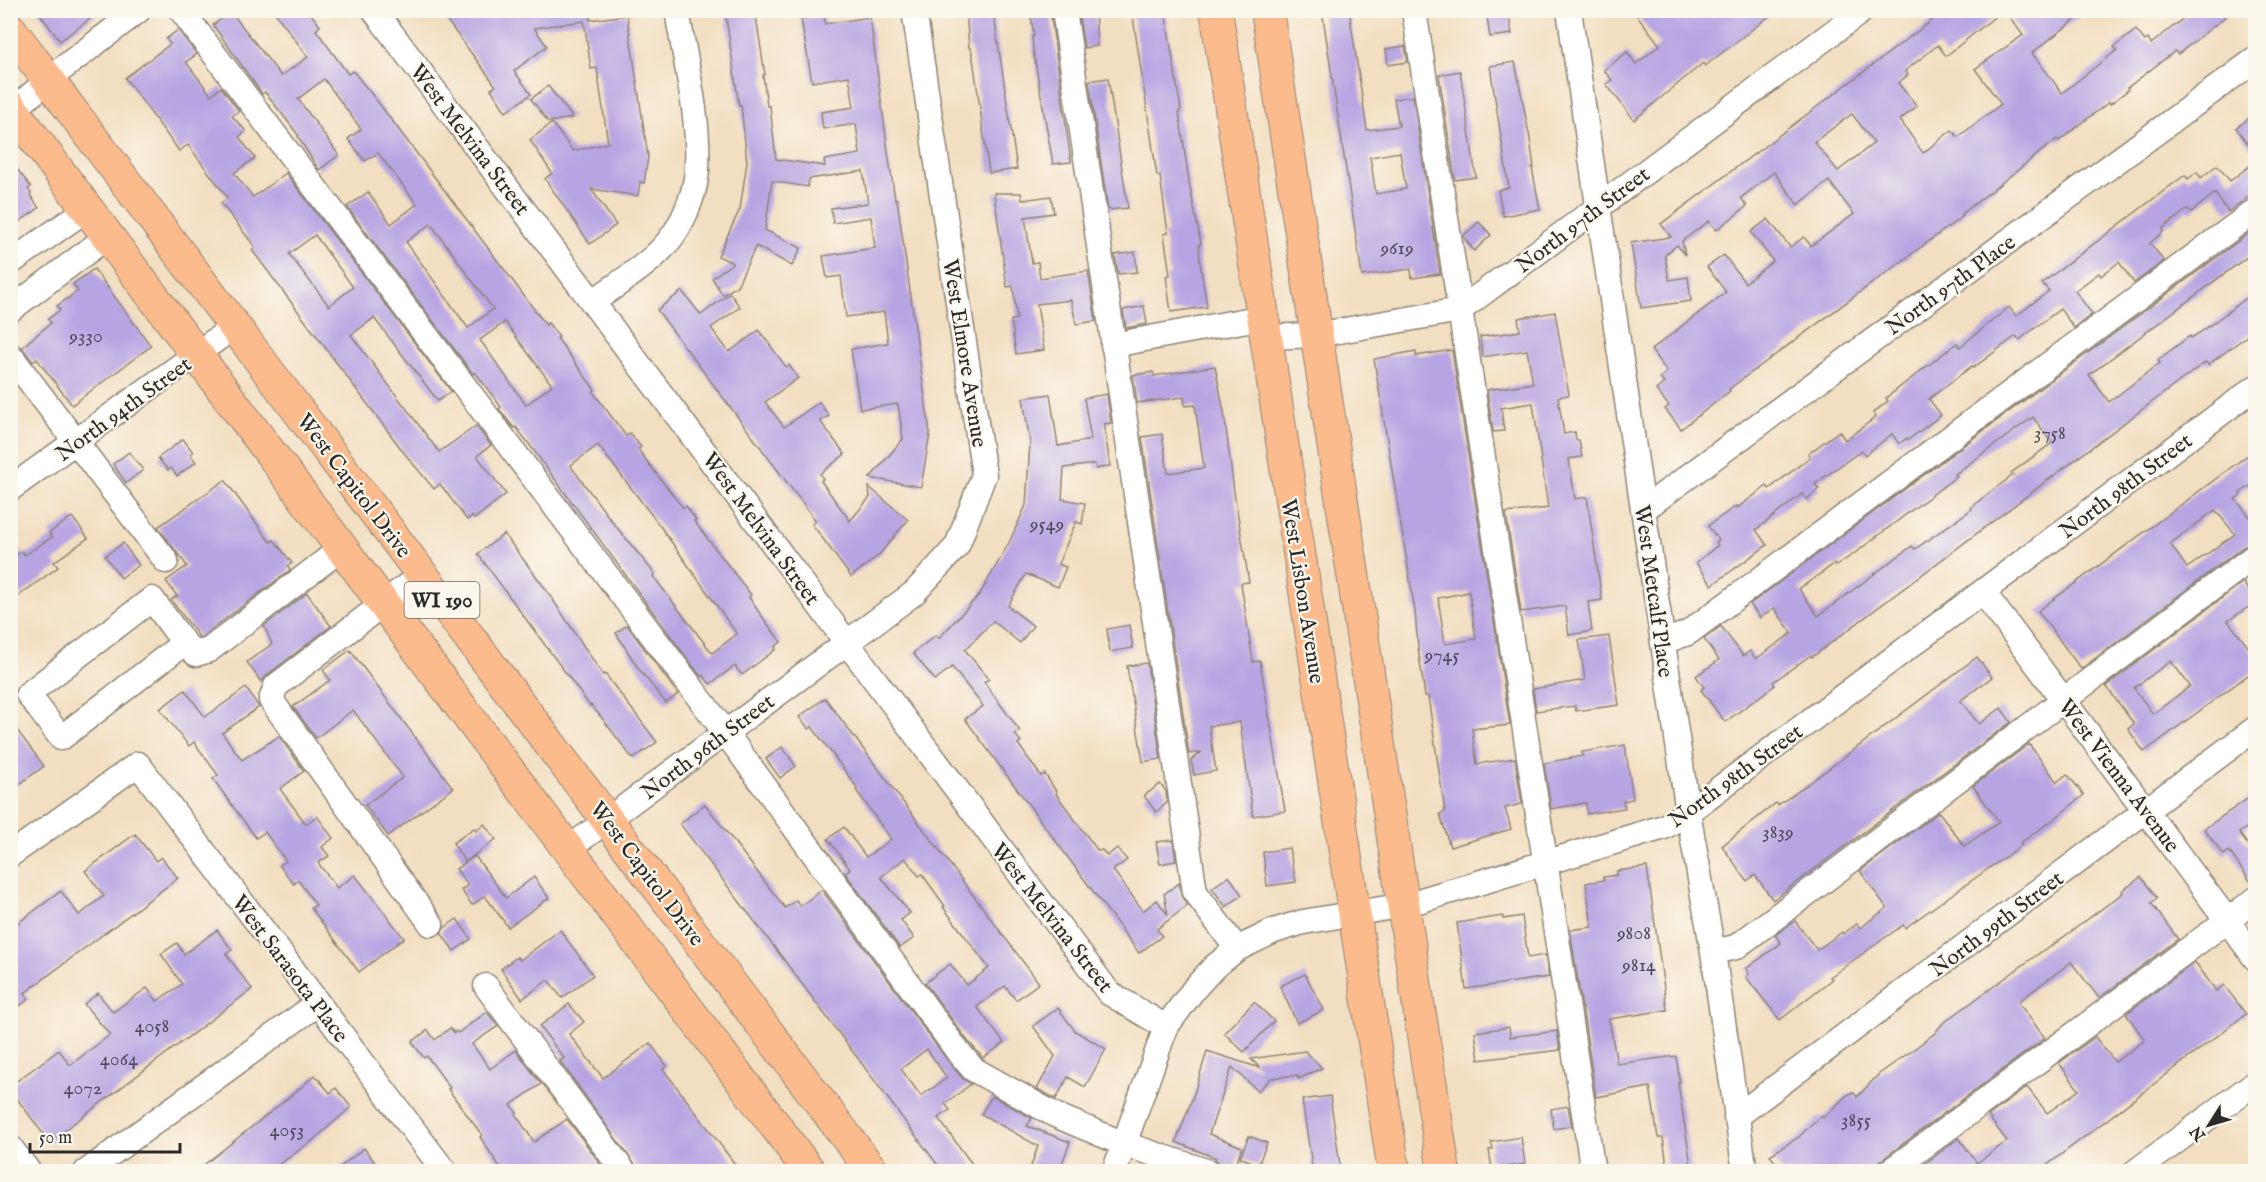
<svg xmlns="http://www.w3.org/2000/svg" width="2266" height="1182" viewBox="0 0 2266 1182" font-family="'IM FELL English',serif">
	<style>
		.building { fill: #b7a5e3; fill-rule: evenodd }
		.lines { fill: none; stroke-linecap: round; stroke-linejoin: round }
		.minor-casing { stroke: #8e8476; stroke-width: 27 }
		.major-casing { stroke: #8e8476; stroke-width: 34 }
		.minor { stroke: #fff; stroke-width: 24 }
		.major { stroke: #fbbb8d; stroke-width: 32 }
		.labels { text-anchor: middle; stroke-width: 4.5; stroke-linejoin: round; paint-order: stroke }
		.number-label { font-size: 20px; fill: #4e4a59 }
		.shield { fill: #fbf7ec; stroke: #696865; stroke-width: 1.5 }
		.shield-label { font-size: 21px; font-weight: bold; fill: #2b2b2b }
		.street-label { font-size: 22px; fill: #2b2b2b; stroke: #fbf7ec }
	</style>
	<rect width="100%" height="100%" fill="#fbf7ec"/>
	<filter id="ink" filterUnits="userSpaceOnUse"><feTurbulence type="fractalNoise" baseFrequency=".0167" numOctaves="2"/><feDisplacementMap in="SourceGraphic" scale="12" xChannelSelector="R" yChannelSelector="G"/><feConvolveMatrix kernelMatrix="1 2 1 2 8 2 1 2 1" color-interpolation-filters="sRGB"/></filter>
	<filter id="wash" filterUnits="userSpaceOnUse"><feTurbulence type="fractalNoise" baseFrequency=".008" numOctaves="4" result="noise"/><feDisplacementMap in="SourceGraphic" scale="24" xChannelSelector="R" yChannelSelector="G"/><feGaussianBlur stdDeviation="1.35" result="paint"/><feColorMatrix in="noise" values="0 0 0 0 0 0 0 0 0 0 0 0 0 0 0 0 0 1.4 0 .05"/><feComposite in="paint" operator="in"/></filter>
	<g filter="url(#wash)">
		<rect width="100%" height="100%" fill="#f2dec0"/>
		<g id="blocks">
			<!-- building -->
			<g class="building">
				<path d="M37,10h65l-42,31z"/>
				<path d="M273,10h35l12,16 -4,4 32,44 5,-3 28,35 165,219 2,-2 11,14 -2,1 38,52 -2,2 33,44 4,-3 11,14 -3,2 11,15 34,44 3,-2 10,14 -2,1 57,74 -2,2 9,14 23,31 -6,5 1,2 -34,26 -7,-9 -25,18 -7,-9 -2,2 -175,-237 -10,-13 -2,1 -15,-19 2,-2 -26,-35 -2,2 -126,-167 21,-15 23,32 26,-20 -39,-51 -13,8 -17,-22 13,-10 -37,-50 -26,20 41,56 -20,15 -21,-33 1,-1 -34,-44 -3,2 -49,-69 18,-13 50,64 27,-19zM431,224l62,85 -25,19 -62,-86zM505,322l47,63 -26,20 -46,-65zM598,445l62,81 77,108 -25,19 -59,-77 2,-2 -41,-50 -42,-56 -1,-3z"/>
				<path d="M439,10h151v10l37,-5 21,142 -4,26 -4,-1 -2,14 -47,-7 25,36 -26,19 -45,-65 7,-6 -22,-33 22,-17 21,28 35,-8 -11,-75 -6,1 -7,-48 -50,7 13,18 -33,25 17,23 -25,18 -15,-23 5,-3z"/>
				<path d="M725,10h30l10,65h-2l4,31h3l6,53 49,7 -1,-6 36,-6 -4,-30 -33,5 -2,-17 33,-5 -5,-31 -37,6 -11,-63 23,-3 1,8 45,-7 19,142 6,40h2l33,234 -9,54 -51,-9 33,-39 -5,-35 -38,5 -9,-60 37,-6 -4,-31 -38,5 -5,-41 -14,2 -4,-22 52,-8 -4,-31 -38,6 -2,-15 37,-5 -5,-32 -54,8 -1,8 -36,-6 -7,49 36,18 -9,18 -36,-20 -19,40 -14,9 -11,-17 21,-15 -15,-7 22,-47 7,-47 -6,-57 -2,1z"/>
				<path d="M966,10h27l24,159 -28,4 -15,-108 -3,-17h-2z"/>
				<path d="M1030,10h20l21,152 -18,2 -20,-114 -1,-14h2z"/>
				<path d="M1078,10h17l2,36 -13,2z"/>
				<path d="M1132,10h33l16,100 -2,1 10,71 12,62h-2l1,18 7,45 -36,5 -5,-36 4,-1 -6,-41 4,-1 -8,-57h-3z"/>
				<path d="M1322,10h27l18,120 32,-4 -5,-27 19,-3 27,178 -28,4 -1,-9 -49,7zM1400,152l6,37 -30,5 -6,-37z"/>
				<path d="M1486,10h22l4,24 -22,3z"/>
				<path d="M1633,10h144l-72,56 -2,-3 -69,57 -28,-36 6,-4 -8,-10 23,-18 9,12 24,-19z"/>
				<path d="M1946,10h57l-57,46 -8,-11 -33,26 3,4 -10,8 19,23 -17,14 23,33 29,-23 6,7 43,-33 -26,-35 48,-34 -19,-25h84l-56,43 30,40 55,-43 -3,-3 22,-17 9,11 3,-2 3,5 43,-34h40l-56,44 -3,-3 -48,37 1,2 -18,14 -1,-2 -50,39 -2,-2 -95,75 1,2 -234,173 1,2 -49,38 -16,-20 4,-3 -13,-16 8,-7 -4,-5 7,-6 -16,-22 75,-58 -19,-25 17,-12 21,28 28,-22 -22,-29 17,-13 22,28 14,-10 7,9 43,-32 -25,-33 -31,24 -24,-33 -33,26 6,8 -31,24 -7,-9 -27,20 3,14 -8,-10 -12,10 4,25 19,-3 3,24 -50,7 -10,-65 40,-6 -10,-13zM1852,114l22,29 -36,28 -24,-29z"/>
				<path d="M178,30l19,24 -11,8 25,33 10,-8 18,24 -7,5 14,15 -7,6 16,21 -21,15 19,24 33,-24 165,218 -13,10 -64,-83 -23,17 88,117 37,-26 15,19 -14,11 29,38 -32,25 -2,-3 -5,4 -27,-36 -6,5 -29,-35 -153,-204 3,-3 -34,-44 7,-5 -40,-53 -9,6 -54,-73 45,-34 -4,-5zM315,235l38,52 -24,19 -40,-52z"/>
				<path d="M1405,46l3,16 -20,3 -2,-16z"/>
				<path d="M1515,62l15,77 4,29h-2l8,41 -37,7 -5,-26 11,-2 -19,-122z"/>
				<path d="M1460,71l16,106 -21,3 -16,-105z"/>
				<path d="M1108,78l20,130 -20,2 -19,-129z"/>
				<path d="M548,86l25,32 -25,4 -17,-23z"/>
				<path d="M2256,113v42l-20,-27z"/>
				<path d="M10,160l21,27 -3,2 3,4 -1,2 9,13 -29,20z"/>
				<path d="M2256,161v29l-8,7 -20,15 -13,-19 -24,19 -3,-3 -25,19v4l-13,11 14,18 -30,22 -15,-21 -18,14 -2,-3 -24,18 17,23 -18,14 -14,-19 -41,31 -3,-4 -43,32 -1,-2 -43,33 12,16 -33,25 -1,-2 -8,6 -7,-10 -27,21 -3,-5 -47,34 4,5 -13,11 -4,-6 -46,36 11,15 -55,40 -16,-22 22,-18 -2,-3 3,-2 -11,-14 28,-20 1,2 30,-22 2,3 41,-32 -2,-3 31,-23 6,9 31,-23 -3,-4 15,-12 -2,-3 71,-55 3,4 49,-40 7,9 33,-25 -7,-8 143,-108 3,4 9,-7 4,6 16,-13 13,16z"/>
				<path d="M994,193h27l1,7 29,-4 3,17 -29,4 7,46 6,-1 2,16 48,-7 8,50 -20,3 -5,-24 -34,4 7,46 -28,4 -5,-34 6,-1 -4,-33 -6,1z"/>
				<path d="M1479,222l12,13 -17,16 -11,-15z"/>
				<path d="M2256,228v22l-167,125 20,27 51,-39 -2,-3 32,-24 1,2 10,-6 55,-41v38l-48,36 -2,-3 -10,7 -384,288 -1,-2 -38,27 2,3 -50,37 -24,-32 3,-3 -8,-11 23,-16 -15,-21 17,-13 22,30 7,-5 6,8 36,-26 -18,-25 -14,10 -10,-14zM2033,417l19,26 -41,30 2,2 -42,32 1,2 -57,40 -3,-3 -94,70 -19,-27 35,-25 2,2 19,-13 102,-77 -2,-2z"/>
				<path d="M1135,252l2,20 -19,2 -3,-19z"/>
				<path d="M94,269l57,77 -79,59 -35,-46 -4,3 -11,-15 29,-24 -3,-4 12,-9 -3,-4 21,-15 -5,-7z"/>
				<path d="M682,291l19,24 29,-22 10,14 -29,21 18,24 30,-22 27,37 3,-2 9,13 -33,24 19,25 35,-25 10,14 -9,5 25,33 -25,20 3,5 -2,2 29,40 20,-24 -1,-10 39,33 -30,36 -27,21 -39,-53 4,-3 -159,-211z"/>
				<path d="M1144,306l3,18 -21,4 -3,-18z"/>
				<path d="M1555,312l14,83 -11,2 6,37 11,-2 1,8h3l3,17 -13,2 6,40 12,-2 15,103 -14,2 4,29 -23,4 -4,-29 -44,6 -15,-99 42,-5 -15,-105 -32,5 3,23 -11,1 -6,-42 46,-7 -6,-33 -44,7 -3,-20 40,-6 -2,-13z"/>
				<path d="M1452,350l58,375 -38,4 5,35 38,-6 7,46 -17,4 6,21 -61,18 -10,-33 5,-2 -17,-116h-3l-7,-48 -3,-37 -41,-252 42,-8v5zM1469,592l7,47 -31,5 -7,-46z"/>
				<path d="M1215,366l9,46 10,80 15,90 -8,1 12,79 7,-1 25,150 -32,5 -13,-94 -31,4 7,45 -22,4 -3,-15 11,-8 -13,2 -47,-317 20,-3 6,39 36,-5 -9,-63 -10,1 -1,-9 -47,6 -4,-28 20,-3 1,4z"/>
				<path d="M1050,394l8,52 33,-6 -7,-42 23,-4 4,29 -7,1 6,42 -14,3 -1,-5 -31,4 -2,31 23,4 -3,21 -6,-2 -18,42 8,3 -8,20 -32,-13 -18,32 25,20 -13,17 -27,-22 -28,29 24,29 -5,3 36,49 -5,3 6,8 -3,2 23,32 4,-2 12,19 -1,1 42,57 4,-1 5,6 10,-8 10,12 -14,10 30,41 14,-11 11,15 -4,-21 15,-11 2,12 6,11 -30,23 5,7 -23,17 -174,-234 18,-13 -31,-39 -17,13 -22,-27 23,-18 3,3 41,-44 29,-51 17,-38 4,-63 -7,-44z"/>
				<path d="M183,439l10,13 -3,2 6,8 -19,14 -6,-8 -3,2 -10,-12z"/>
				<path d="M2256,449v33l-16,11 1,2 -6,4 21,25v17l-9,3 -166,125 -43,-58zM2215,510l20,24 -48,34 -17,-24z"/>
				<path d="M129,452l14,18 -17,13 -13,-19z"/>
				<path d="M225,480l45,62 4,-2 18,23 -4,3 2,4 -90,68 -29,-38 6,-4 -11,-15 21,-15 -29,-39z"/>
				<path d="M72,517l16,21 -34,24 4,5 -48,35v-42l12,-9 3,4 27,-18 -3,-4z"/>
				<path d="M504,534l41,54 58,87 2,-1 52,68 -24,17 -31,-41 -11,-13 -1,1 -112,-152z"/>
				<path d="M123,543l16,22 -18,13 -16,-22z"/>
				<path d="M2243,582l13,20 -28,19 28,36v12l-112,83 -16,-23 6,-5 -28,-38zM2171,661l19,25 -37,28 -19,-26z"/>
				<path d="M307,593l24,33 -64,49 -6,7 -14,-20 25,-18 -8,-18z"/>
				<path d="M627,625l51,69 -12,9 -28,-35 -22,-35z"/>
				<path d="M1129,625l4,23 -23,4 -3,-23z"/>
				<path d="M1609,636l10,69 -43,6 -1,-5 -39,5 -3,-22 52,-9 -6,-40z"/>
				<path d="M350,650l103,138 -65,48 -23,-31 38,-28 -7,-9 -43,-58 -37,28 -23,-31 37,-27 -7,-10z"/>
				<path d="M1977,657l15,20 -32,24 19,23 22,-16 10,14 -238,178 -18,-25 -8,6 -25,-35 54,-43 2,2 33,-23z"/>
				<path d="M1147,663l14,96 -18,3 -16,-96z"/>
				<path d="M246,688l13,19 -37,26 20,27 37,-24 25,35 -24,18 26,35 11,-8 16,22 -11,9 7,9 -11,7 19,25 18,-13 49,63 -45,34 -48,-64 5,-3 -18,-25 -4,4 -15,-19 7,-4 -21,-29 -9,6 -43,-59 5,-4 -24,-33 -5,4 -29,-37 25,-19 20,27z"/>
				<path d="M825,698l214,285 -23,17 -11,-14 -28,21 27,36 -21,15 -16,-18 -42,-57 25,-19 17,21 22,-17 -46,-61 2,-1 -23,-32 -3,2 -14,-18 -24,19 29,36 -9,7 13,18 -14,10 -55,-75 5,-4 -22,-30 16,-12 22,30 25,-18 -35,-49 2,-1 -18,-25 -28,-37 -3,2 -10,-12z"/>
				<path d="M10,721l34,45 -34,25z"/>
				<path d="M2029,744l28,38 10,-8 17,21 -31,25 -33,23 2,2 -85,60 -32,23 -2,-3 -73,52 2,2 -52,41 -34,-43 3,-3 -3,-5 35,-26 -6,-8 20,-14 22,29 25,-18 1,2 14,-10 3,4 27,-20 -27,-37 79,-59 25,34 35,-24 -26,-36z"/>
				<path d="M1625,745l8,54 -10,2 2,7 -38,6 -1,-11 -35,6 -7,-46 39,-7 -1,-4z"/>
				<path d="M782,747l14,19 -16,12 -14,-19z"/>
				<path d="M1160,784l6,7 1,12 -11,9 -12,-16z"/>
				<path d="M2256,793v28l-17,12 17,23v29h-3l-24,-34 -5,4 -20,-26z"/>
				<path d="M705,804l80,104 11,-8 4,6 22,-16 123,167 17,21 9,6 -26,20 5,6 -12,8 40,54h-35l-165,-220 -98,-128zM927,1049l20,29 -26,18 -20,-27z"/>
				<path d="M484,824l12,15 -31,23 -12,-19 21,-15 2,3z"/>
				<path d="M135,834l21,27 5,-4 17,21 -153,115 4,6 -19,14v-84l51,-38 18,24 25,-19 -19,-25z"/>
				<path d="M1173,840l3,21 -16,3 -4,-22z"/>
				<path d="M1289,848l7,34 -29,4 -4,-34z"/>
				<path d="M475,856l31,42 28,-21 15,21 -41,29 -23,-31 -13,9 -11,-15 7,-5 -12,-16z"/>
				<path d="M1647,867l20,143 -58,9 8,45 59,-8 4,27h-2l14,89h-24l-5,-34h-5l-8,-51 -54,10 -26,-167 22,-3 -6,-44 18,-3 -1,-3 14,-2v-4z"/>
				<path d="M1229,876l13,19 -16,12 -14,-19z"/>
				<path d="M2141,877l16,21 -6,5 27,36 -79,59 -28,-36 -53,40 27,36 -165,123 -5,11h-93l-12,-17 29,-18 15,-15 7,-6 2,2 23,-22 7,-4 4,5 22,-23 31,-22 25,-19 7,-9 103,-75 1,1 77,-57 -1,-2z"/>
				<path d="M1503,916v3l19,-3 6,42 17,-3 4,22 -83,12 -9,-66z"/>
				<path d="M457,919l14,20 -17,12 -13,-18 3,-5z"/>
				<path d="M217,930l15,20 -6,4 26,35 -203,153 -39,-53v-3l49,-36 11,15 40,-30 -26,-31 14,-11 15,19 34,-24 10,13 25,-17 -21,-30 16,-11 7,11z"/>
				<path d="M560,930l33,45 -31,23 -14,-18 -26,19 -21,-30 16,-12 3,3z"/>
				<path d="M2195,962l21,29 8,-6 22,29 -208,158h-124l45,-34 18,25 30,-22 -19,-25 39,-29 20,26 32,-23 -20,-27 36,-26 20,25 30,-22 -19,-26z"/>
				<path d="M1305,974l19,36 -27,13 -17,-37z"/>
				<path d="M1254,1002l20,19 -30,31 -20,-19z"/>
				<path d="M569,1004l15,18 -15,12 34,44 47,-35 17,23 -4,3 78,103h-101l-80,-111 4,-3 -23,-30 -1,-2z"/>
				<path d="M1058,1008l17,23 31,18 -21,38 -17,-10 -12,22 -19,-10 18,-33 -22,-30z"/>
				<path d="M487,1012l11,14 -26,18 18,25 26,-19 25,34 -30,21 6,8 -1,2 18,27 33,-23 33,44 -12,9h-85l-23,-35 2,-2 -34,-46 2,-1 -23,-32 -3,2 -12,-16 16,-12 7,10 15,-12 4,5 2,-2 2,2z"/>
				<path d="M1509,1027l1,10 47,-6 3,19 -81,10 -4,-28z"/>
				<path d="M1207,1051l53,17 -9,-9 54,-8 17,17 -24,11v-4l-27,3 -13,13 -26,-24 -23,67 33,13 -8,21 -14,-5 -5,-3 1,-2 -40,-16 19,-51z"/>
				<path d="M315,1075l15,18 6,-5 15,19 -35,31 -36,26 6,8h-91l98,-78z"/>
				<path d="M992,1096l40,22 -5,8 43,16 -11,30h-30l9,-26 -57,-32z"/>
				<path d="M1330,1096l11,76h-28l-11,-72z"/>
				<path d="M1568,1106l4,20 -18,3 -3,-20z"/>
				<path d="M1249,1136l18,7 -9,22 -18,-8z"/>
				<path d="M1521,1137l4,27 -33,5 -3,-19 4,-1 -2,-7z"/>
				<path d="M364,1148l18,24h-48z"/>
			</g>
		</g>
	</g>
	<g filter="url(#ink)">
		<use href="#blocks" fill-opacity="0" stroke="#8e8476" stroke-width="1.5"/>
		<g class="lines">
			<!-- minor casing -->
			<g class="minor-casing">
				<g id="minor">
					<path d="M181,10l544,722 231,317 17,20 82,46 69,29 85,28"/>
					<path d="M374,10c247,327 489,656 735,983l57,34"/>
					<path d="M1064,10l131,882 42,57"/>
					<path d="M1414,10l179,1162"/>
					<path d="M1569,10l119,802 25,140 32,220"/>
					<path d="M10,113l44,-38 85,-65"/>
					<path d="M10,263l77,-54"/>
					<path d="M594,301c27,-20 61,-39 80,-67 12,-18 22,-44 23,-65 3,-52 -12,-107 -20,-159"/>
					<path d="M10,310l98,-74"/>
					<path d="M1266,337l50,-2 144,-25 403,-300"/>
					<path d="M1113,345l150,-28"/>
					<path d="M10,355l156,206"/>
					<path d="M10,489l225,-163"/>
					<path d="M1644,509l612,-450"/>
					<path d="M422,574l-146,112 -5,14 160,224"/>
					<path d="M1983,592l273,367"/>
					<path d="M1663,642l25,-9 568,-423"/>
					<path d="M184,643l-32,-44 -124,95 33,44 123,-95 12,11 13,-4 133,-102"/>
					<path d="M568,849l346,-256 43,-47 27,-71 -70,-465"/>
					<path d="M10,855l128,-91 307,408"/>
					<path d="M1713,952l23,-5 520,-392"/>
					<path d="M486,986l138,186"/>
					<path d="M1736,1117l520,-389"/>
					<path d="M10,1147l19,25"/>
					<path d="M86,1172l231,-168"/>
					<path d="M1114,1172l52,-145 28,-38 20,-22 23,-18 37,-18 29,-9 102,-17 259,-78 24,-15 568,-425"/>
					<path d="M1889,1172l367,-273"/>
					<path d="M2135,1172l121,-90"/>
				</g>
			</g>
			<!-- major casing -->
			<g class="major-casing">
				<g id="major">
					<path d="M1216,10l178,1162"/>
					<path d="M1267,10l177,1162"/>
					<path d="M10,29l863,1143"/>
					<path d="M10,106l800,1066"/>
				</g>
			</g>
			<!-- minor -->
			<use href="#minor" class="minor"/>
			<!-- major -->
			<use href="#major" class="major"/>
		</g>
	</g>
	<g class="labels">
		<!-- number labels -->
		<g class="number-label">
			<text x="1397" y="254">9619</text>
			<text x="86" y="342">9330</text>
			<text x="2050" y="439">3758</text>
			<text x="1047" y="530">9549</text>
			<text x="1442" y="661">9745</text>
			<text x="1778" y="838">3839</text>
			<text x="1634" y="939">9808</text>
			<text x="1639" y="971">9814</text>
			<text x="152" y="1032">4058</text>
			<text x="119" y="1065">4064</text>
			<text x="83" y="1094">4072</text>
			<text x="1856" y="1126">3855</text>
			<text x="287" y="1136">4053</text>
		</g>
		<!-- shield labels -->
		<rect class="shield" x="404.5" y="582" width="75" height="36" rx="4.5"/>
		<g class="shield-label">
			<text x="442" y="607">WI 190</text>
		</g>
		<!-- street labels -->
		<g class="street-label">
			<text transform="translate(471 139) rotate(53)" y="8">West Melvina Street</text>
			<text transform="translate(1582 219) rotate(-37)" y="8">North 97th Street</text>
			<text transform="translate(1950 284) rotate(-36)" y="8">North 97th Place</text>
			<text transform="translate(966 353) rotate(81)" y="8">West Elmore Avenue</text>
			<text transform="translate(123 408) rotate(-36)" y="8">North 94th Street</text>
			<text transform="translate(355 485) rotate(53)" y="8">West Capitol Drive</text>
			<text transform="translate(2125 485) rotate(-37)" y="8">North 98th Street</text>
			<text transform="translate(762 528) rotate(54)" y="8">West Melvina Street</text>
			<text transform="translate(1304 591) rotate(81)" y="8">West Lisbon Avenue</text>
			<text transform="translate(1655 591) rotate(82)" y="8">West Metcalf Place</text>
			<text transform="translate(707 746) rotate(-37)" y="8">North 96th Street</text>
			<text transform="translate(1735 775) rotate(-36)" y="8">North 98th Street</text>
			<text transform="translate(2120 775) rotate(53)" y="8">West Vienna Avenue</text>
			<text transform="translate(648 873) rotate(53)" y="8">West Capitol Drive</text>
			<text transform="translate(1053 917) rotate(52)" y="8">West Melvina Street</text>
			<text transform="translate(1996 923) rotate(-37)" y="8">North 99th Street</text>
			<text transform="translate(291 968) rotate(53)" y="8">West Sarasota Place</text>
		</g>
	</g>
	<!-- margin -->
	<rect width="2266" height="1182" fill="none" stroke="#fbf7ec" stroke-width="36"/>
	<!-- north arrow -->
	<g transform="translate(2209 1125) rotate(233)" stroke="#fbf7ec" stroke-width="4.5" paint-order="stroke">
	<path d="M0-4.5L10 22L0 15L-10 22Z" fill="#2b2b2b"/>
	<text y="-9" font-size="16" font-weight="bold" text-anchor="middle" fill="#2b2b2b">N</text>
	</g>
	<!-- scale -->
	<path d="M30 1143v9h150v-9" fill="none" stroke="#2b2b2b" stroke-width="3"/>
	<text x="39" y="1143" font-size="18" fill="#2b2b2b" stroke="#fbf7ec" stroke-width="4.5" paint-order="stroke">50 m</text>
</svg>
